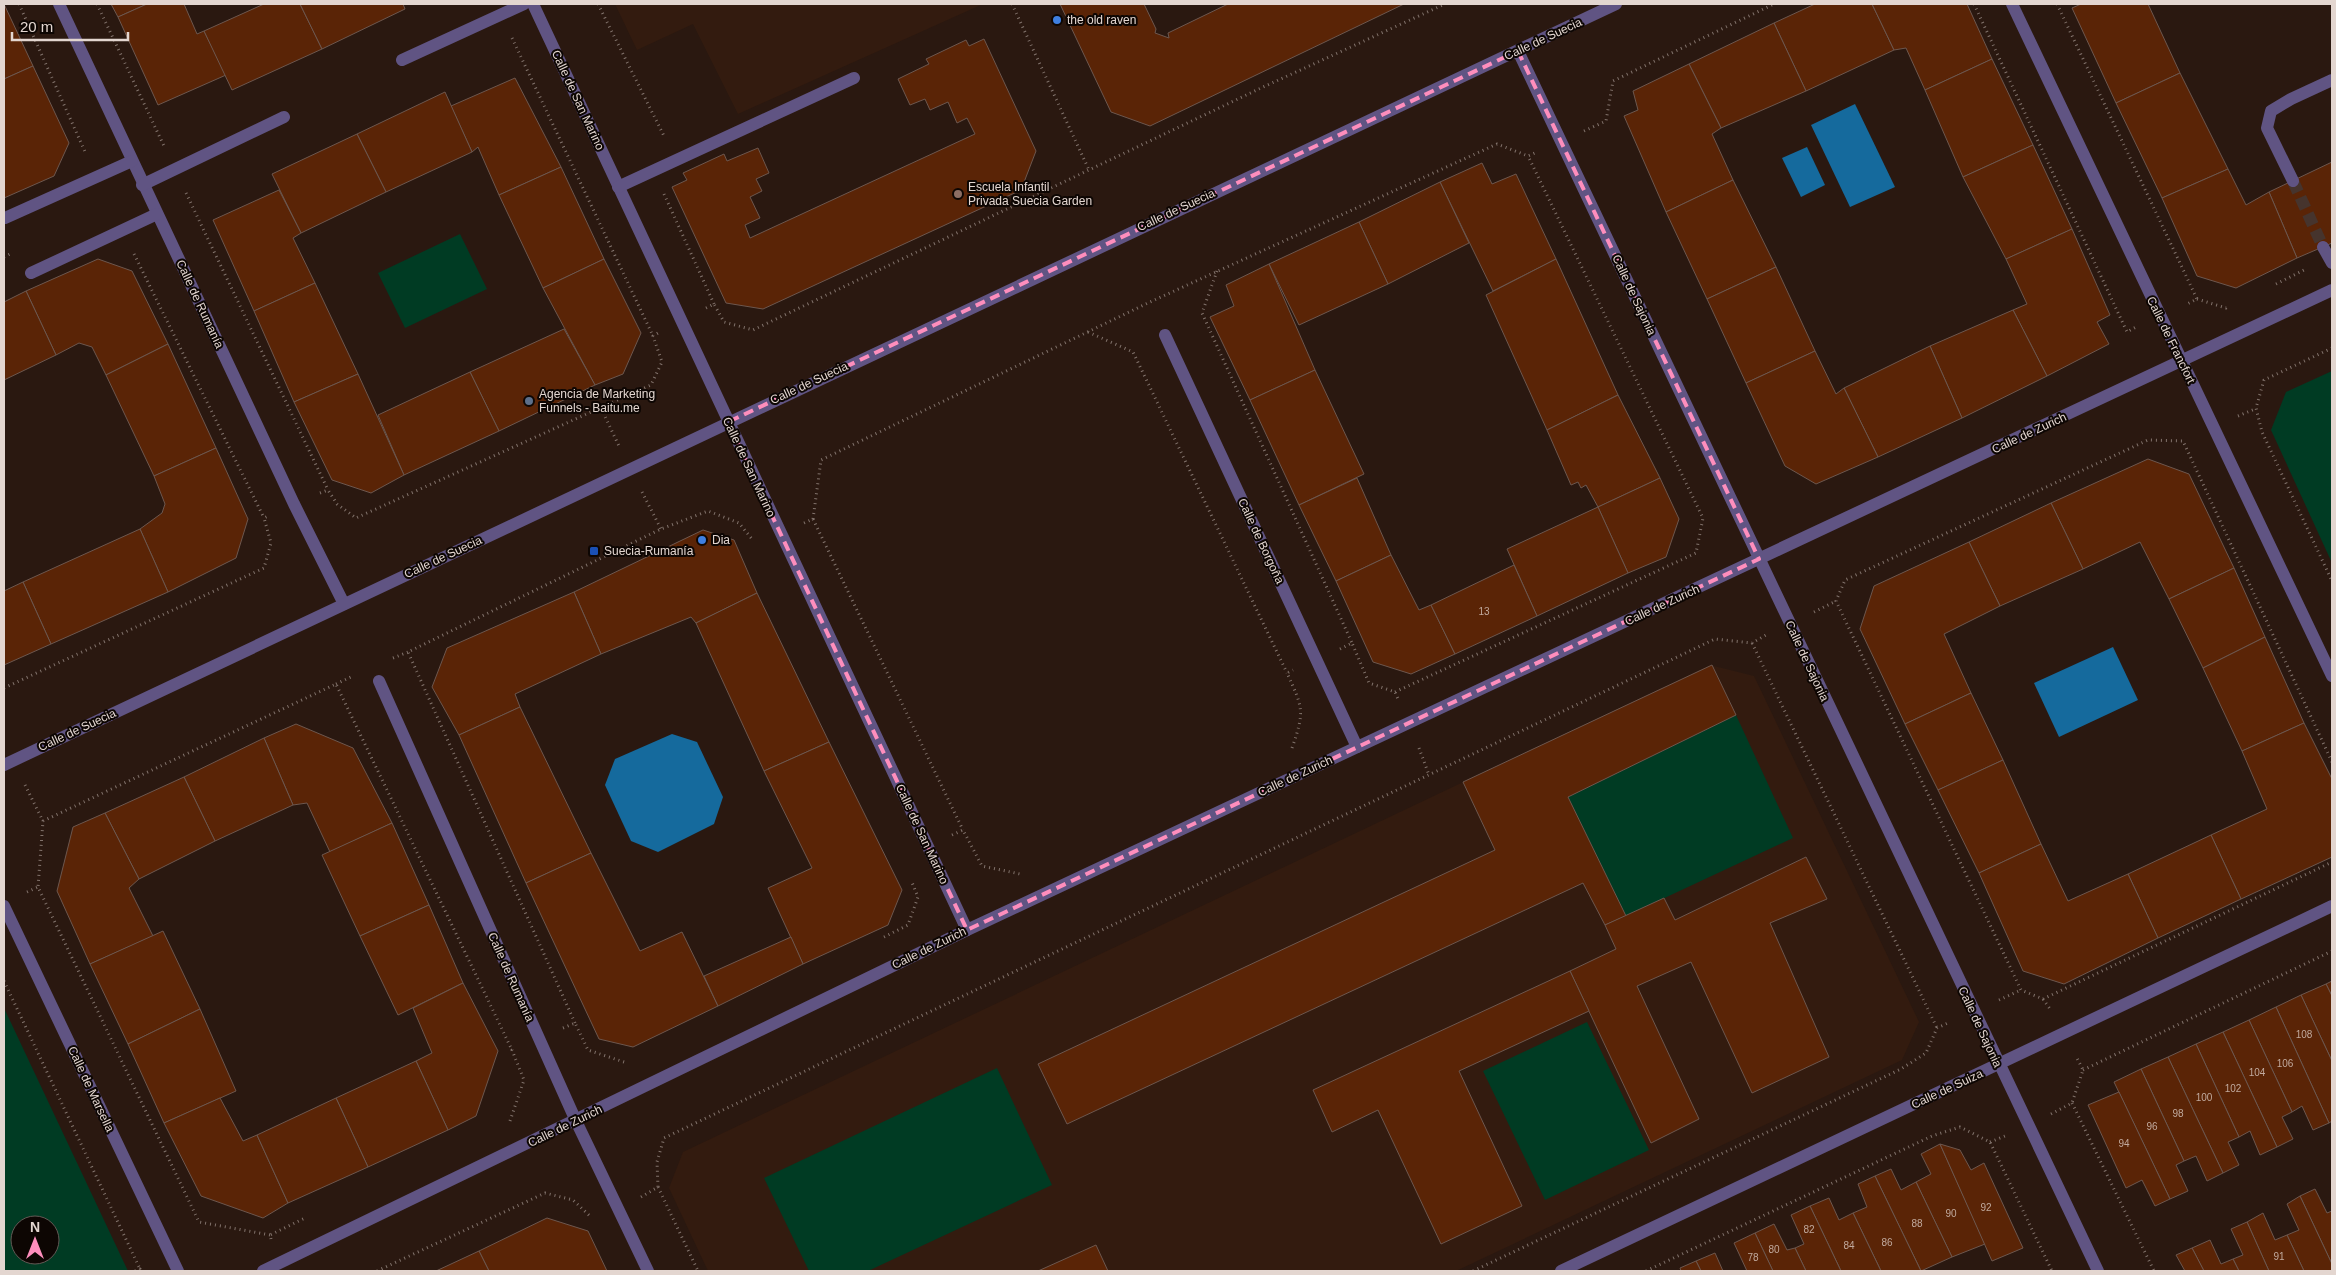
<svg xmlns="http://www.w3.org/2000/svg" width="2336" height="1275" viewBox="0 0 2336 1275" font-family="Arial,sans-serif">
	<style>
		.built { fill: #331b0f }
		.green { fill: #003b23; fill-rule: evenodd }
		.water { fill: #156a9d }
		.building { fill: #5a2406; stroke: #6d574e }
		.lines { fill: none; stroke-linecap: round; stroke-linejoin: round }
		.minor-tunnel { stroke: #46342d; stroke-width: 12; stroke-dasharray: 12 6; stroke-linecap: butt }
		.path { stroke: #82736c; stroke-width: 3; stroke-dasharray: 1 4; stroke-linecap: butt }
		.minor { stroke: #605483; stroke-width: 12 }
		.marked { fill: none; stroke: #fe8ebd; stroke-width: 4; stroke-dasharray: 10 6; stroke-linejoin: round }
		.shop-dot { fill: #3f7fe0; stroke: #0d0603; stroke-width: 2 }
		.education-dot { fill: #8d6e63; stroke: #0d0603; stroke-width: 2 }
		.service-dot { fill: #5c6f8a; stroke: #0d0603; stroke-width: 2 }
		.transit-dot { fill: #1a4fb4; stroke: #0d0603; stroke-width: 2 }
		.labels { text-anchor: middle; stroke-width: 4; stroke-linejoin: round; paint-order: stroke }
		.number-label { font-size: 10px; fill: #c1aa9e }
		.poi-label { font-size: 12px; fill: #e3d6d0; stroke: #0d0603; text-anchor: start }
		.street-label { font-size: 12px; fill: #e3d6d0; stroke: #0d0603 }
	</style>
	<rect width="100%" height="100%" fill="#2a1810"/>
	<!-- built -->
	<g class="built">
		<path d="M615,4h368l-245,110 -45,-90 -56,26z"/>
		<path d="M1710,665l44,11 165,346 -17,38 -446,211h-748l-39,-83 14,-36z"/>
	</g>
	<!-- green -->
	<g class="green">
		<path d="M460,234l27,55 -82,39 -27,-55z"/>
		<path d="M2332,371v192l-61,-133 15,-38z"/>
		<path d="M1736,715l57,123 -167,78 -58,-119z"/>
		<path d="M4,1008l124,263h-124zM20,1225h30v30h-30z"/>
		<path d="M1587,1022l62,128 -104,50 -62,-129z"/>
		<path d="M997,1068l55,117 -184,86h-59l-45,-93z"/>
	</g>
	<!-- water -->
	<g class="water">
		<path d="M1855,104l40,83 -45,20 -39,-82z"/>
		<path d="M1807,147l18,38 -24,12 -19,-39z"/>
		<path d="M2113,647l25,53 -79,37 -25,-54z"/>
		<path d="M672,734l25,8 26,55 -9,27 -56,28 -27,-11 -26,-56 10,-26z"/>
	</g>
	<!-- building -->
	<g class="building">
		<path d="M4,4l29,62 -29,13z"/>
		<path d="M111,4h36l-29,13z"/>
		<path d="M147,4h37l13,30 7,-3 22,44 -68,30 -40,-88z"/>
		<path d="M264,4h36l22,45 -90,41 -28,-59z"/>
		<path d="M300,4h103l2,5 -83,40z"/>
		<path d="M1060,4h84l12,25 -1,4 14,5 -1,-5 60,-29h176l-254,122 -39,-14z"/>
		<path d="M1815,4h57l22,46 -88,41 -32,-68z"/>
		<path d="M1872,4h95l25,55 -67,31 -19,-42 -12,2z"/>
		<path d="M2081,4h67l32,69 -64,30 -44,-95z"/>
		<path d="M1774,23l32,68 -85,37 -32,-64z"/>
		<path d="M984,39l52,112 -15,39 -258,119 -37,-6 -54,-116 15,-7 -4,-7 41,-19 3,7 31,-13 11,25 -13,6 6,12 -12,6 10,21 -15,7 5,13 225,-104 -8,-16 -10,5 -9,-21 -18,8 -5,-11 -15,6 -12,-26 31,-15 -3,-5 40,-19 3,6z"/>
		<path d="M1992,59l41,86 -70,32 -38,-87z"/>
		<path d="M1689,64l32,64 -9,6 21,46 -67,32 -42,-96 14,-6 -5,-19z"/>
		<path d="M33,66l36,77 -15,33 -50,22v-119z"/>
		<path d="M2180,73l48,96 -66,29 -46,-95z"/>
		<path d="M515,78l46,89 -62,28 -21,-48 -6,5 -21,-46z"/>
		<path d="M445,92l27,60 -86,40 -29,-58z"/>
		<path d="M357,134l29,58 -85,41 -29,-59z"/>
		<path d="M2033,145l39,84 -66,30 -43,-82z"/>
		<path d="M2332,162v81l-35,15 -28,-66z"/>
		<path d="M1482,163l10,21 24,-10 40,85 -63,32 -53,-109z"/>
		<path d="M561,167l43,92 -61,29 -44,-93z"/>
		<path d="M2228,169l18,36 23,-13 28,66 -61,30 -39,-12 -35,-78z"/>
		<path d="M1733,180l43,87 -69,32 -41,-87z"/>
		<path d="M1440,182l29,61 -81,41 -29,-62z"/>
		<path d="M279,190l22,43 -8,5 22,45 -61,28 -41,-91z"/>
		<path d="M1359,222l29,62 -89,41 -30,-61z"/>
		<path d="M2072,229l38,86 -13,7 12,22 -62,32 -34,-66 14,-6 -21,-45z"/>
		<path d="M98,259l34,12 36,73 -62,31 -14,-28 -13,-4 -23,12 -30,-64z"/>
		<path d="M604,259l37,74 -18,41 -28,11 -52,-97z"/>
		<path d="M1556,259l62,136 -71,35 -61,-135z"/>
		<path d="M1269,264l46,106 -65,30 -40,-83 24,-11 -8,-21z"/>
		<path d="M1776,267l39,84 -69,32 -39,-84z"/>
		<path d="M315,283l43,91 -64,28 -40,-91z"/>
		<path d="M26,291l30,64 -52,25v-78z"/>
		<path d="M2013,310l34,66 -85,42 -32,-72z"/>
		<path d="M564,329l31,56 -96,46 -29,-59z"/>
		<path d="M168,344l48,104 -62,28 -48,-101z"/>
		<path d="M1930,346l32,72 -84,39 -34,-69z"/>
		<path d="M1815,351l21,43 8,-6 34,69 -62,27 -31,-18 -39,-83z"/>
		<path d="M1315,370l49,104 -65,31 -49,-105z"/>
		<path d="M470,372l29,59 -95,44 -26,-60z"/>
		<path d="M358,374l46,101 -33,18 -39,-13 -38,-78z"/>
		<path d="M1618,395l42,83 -62,29 -12,-22 -5,3 -3,-6 -7,3 -24,-55z"/>
		<path d="M216,448l32,71 -12,39 -68,34 -28,-63 22,-16 3,-9 -11,-28z"/>
		<path d="M2148,459l41,15 45,94 -65,31 -29,-57 -57,27 -32,-66z"/>
		<path d="M1357,478l34,77 -55,26 -37,-76z"/>
		<path d="M1660,478l19,41 -13,38 -38,16 -30,-66z"/>
		<path d="M2051,503l32,66 -83,37 -31,-64z"/>
		<path d="M1598,507l30,66 -91,43 -30,-67z"/>
		<path d="M140,529l28,63 -117,52 -28,-62z"/>
		<path d="M703,530l31,10 23,53 -61,30 -5,-6 -90,37 -27,-62z"/>
		<path d="M1969,542l31,64 -56,28 27,59 -66,31 -45,-95 14,-43z"/>
		<path d="M1391,555l28,55 12,-5 24,49 -44,20 -38,-12 -37,-81z"/>
		<path d="M1514,565l23,51 -82,38 -24,-49z"/>
		<path d="M2234,568l31,69 -62,31 -34,-69z"/>
		<path d="M23,582l28,62 -47,21v-74z"/>
		<path d="M574,592l27,62 -86,40 5,13 -61,28 -27,-48 15,-39z"/>
		<path d="M757,593l72,149 -65,29 -68,-148z"/>
		<path d="M2265,637l39,86 -62,28 -39,-83z"/>
		<path d="M1712,665l24,50 -168,82 58,119 -21,9 -22,-42 -516,241 -29,-60 457,-214 -32,-68z"/>
		<path d="M1971,693l32,67 -65,30 -33,-66z"/>
		<path d="M520,707l71,146 -65,30 -67,-148z"/>
		<path d="M2304,723l28,56v78l-91,42 -30,-64 56,-26 -25,-58z"/>
		<path d="M296,724l57,24 39,75 -62,29 -23,-49 -14,2 -29,-67z"/>
		<path d="M264,738l29,67 -78,36 -31,-64z"/>
		<path d="M829,742l73,148 -14,35 -85,39 -35,-76 44,-20 -48,-97z"/>
		<path d="M2003,760l38,84 -62,29 -41,-83z"/>
		<path d="M184,777l31,64 -76,38 -34,-66z"/>
		<path d="M105,813l34,66 -10,9 24,48 -63,28 -33,-73 16,-64z"/>
		<path d="M392,823l37,82 -69,31 -38,-81z"/>
		<path d="M2211,835l30,64 -83,39 -30,-64z"/>
		<path d="M2041,844l27,57 60,-27 30,64 -94,46 -41,-13 -44,-98z"/>
		<path d="M591,853l49,98 42,-19 36,74 -85,41 -34,-8 -73,-156z"/>
		<path d="M1806,857l21,42 -57,24 59,134 -77,36 -61,-131 -54,24 62,133 -48,24 -81,-172 46,-22 -11,-24 59,-27 11,22z"/>
		<path d="M429,905l34,78 -65,32 -38,-79z"/>
		<path d="M163,931l37,78 -72,35 -38,-80z"/>
		<path d="M791,937l12,27 -85,42 -14,-30z"/>
		<path d="M1570,971l19,40 -130,60 63,135 -81,38 -63,-134 -46,22 -19,-42z"/>
		<path d="M2332,981v15l-6,-12z"/>
		<path d="M463,983l35,68 -22,65 -28,14 -32,-69 16,-8 -19,-45z"/>
		<path d="M2326,984l6,12v65l-31,-66z"/>
		<path d="M2301,995l31,66v60l-3,2 -53,-116z"/>
		<path d="M2276,1007l53,116 -16,7 -11,-24 -10,6 -43,-92z"/>
		<path d="M200,1009l36,82 -72,32 -36,-79z"/>
		<path d="M2249,1020l43,92 -10,5 11,22 -16,8 -54,-115z"/>
		<path d="M2223,1032l54,115 -17,8 -10,-24 -11,6 -43,-93z"/>
		<path d="M2196,1044l43,93 -11,5 11,23 -16,8 -55,-116z"/>
		<path d="M2168,1057l55,116 -16,8 -11,-25 -12,5 -43,-92z"/>
		<path d="M416,1061l32,69 -80,37 -32,-69z"/>
		<path d="M2141,1069l43,92 -8,4 12,26 -18,8 -56,-117z"/>
		<path d="M2119,1092l51,107 -15,7 -13,-26 -16,8 -38,-83z"/>
		<path d="M220,1098l23,43 14,-6 31,68 -25,15 -62,-22 -37,-73z"/>
		<path d="M336,1098l32,69 -80,36 -31,-68z"/>
		<path d="M1940,1144l45,100 -33,13 -36,-75 15,-8 -10,-20z"/>
		<path d="M1940,1144l20,6 11,20 13,-7 39,85 -31,13z"/>
		<path d="M1891,1169l10,21 15,-8 36,75 -31,14 -46,-95z"/>
		<path d="M1875,1176l46,95h-40l-28,-58 14,-6 -9,-23z"/>
		<path d="M2315,1189l12,24 5,-2v53l-32,-68z"/>
		<path d="M2300,1196l32,68v7h-28l-17,-36 12,-5 -12,-26z"/>
		<path d="M1829,1198l10,22 14,-7 28,58h-40l-31,-65z"/>
		<path d="M1810,1206l31,65h-35l-11,-23 9,-4 -13,-29z"/>
		<path d="M2263,1213l12,27 12,-5 17,36h-35l-22,-49z"/>
		<path d="M547,1218l41,13 19,40h-118l-10,-20z"/>
		<path d="M2247,1222l22,49h-30l-6,-12 10,-4 -12,-26z"/>
		<path d="M1774,1224l13,26 8,-2 11,23h-33l-18,-38z"/>
		<path d="M1755,1233l18,38h-26l-13,-28z"/>
		<path d="M2210,1240l11,24 12,-5 6,12h-35l-12,-23z"/>
		<path d="M1096,1245l12,26h-70z"/>
		<path d="M2192,1248l12,23h-19l-9,-16z"/>
		<path d="M479,1251l10,20h-53z"/>
		<path d="M1715,1253l8,18h-22l-5,-10z"/>
		<path d="M1696,1261l5,10h-20l-1,-3z"/>
	</g>
	<g class="lines">
		<!-- minor-tunnel -->
		<path class="minor-tunnel" d="M2293,181l30,66"/>
		<!-- path -->
		<g class="path">
			<path d="M19,4l67,150"/>
			<path d="M97,4l67,142"/>
			<path d="M598,4l67,134"/>
			<path d="M1012,4l77,166"/>
			<path d="M1974,4l153,328 9,-5"/>
			<path d="M2057,4l140,295 -12,6"/>
			<path d="M512,38l141,298"/>
			<path d="M1584,131l22,-10 7,-40 161,-77"/>
			<path d="M186,193l142,297"/>
			<path d="M664,194l50,110"/>
			<path d="M134,254l130,264"/>
			<path d="M4,257l8,-4"/>
			<path d="M1217,271l-15,42 150,330"/>
			<path d="M2276,284l30,-15"/>
			<path d="M2197,299l29,9 3,-2"/>
			<path d="M706,308l8,-4 10,18 29,8 508,-242 184,-84"/>
			<path d="M1088,332l45,20 154,321"/>
			<path d="M2332,348l-68,32 -8,28 6,24 70,149"/>
			<path d="M601,408l18,38"/>
			<path d="M2238,416l17,-7"/>
			<path d="M642,492l19,37"/>
			<path d="M320,493l8,-3 9,14 19,14 295,-133 11,-23 -9,-26 5,-3"/>
			<path d="M813,519l8,-59 329,-158 347,-158 31,12 9,-4"/>
			<path d="M804,523l9,-4 150,311"/>
			<path d="M1814,612l22,-11"/>
			<path d="M1752,643l185,385"/>
			<path d="M1340,649l12,-6 17,40 26,9 3,7"/>
			<path d="M393,658l15,-6"/>
			<path d="M336,684l17,-8"/>
			<path d="M4,688l260,-120 7,-25 -7,-25 6,-3"/>
			<path d="M1395,692l301,-139 7,-35 -175,-362"/>
			<path d="M1292,748c13,-37 11,-40 -5,-75l6,-3"/>
			<path d="M1419,748l10,27"/>
			<path d="M2332,762l-149,-321 -35,-1 -303,140 -9,21 185,389 22,9 289,-137"/>
			<path d="M25,785l18,36"/>
			<path d="M952,835l11,-5 19,36 38,8"/>
			<path d="M27,892l11,-5"/>
			<path d="M884,937l24,-12 10,-28 -7,-17"/>
			<path d="M4,981l136,288"/>
			<path d="M2043,999l7,10"/>
			<path d="M1999,1000l22,-10"/>
			<path d="M575,1023l-167,-371 253,-123 47,-18 31,12 13,16"/>
			<path d="M563,1028l12,-5 13,27 39,13"/>
			<path d="M2083,1070l249,-119"/>
			<path d="M2072,1103l82,168"/>
			<path d="M2051,1114l21,-11 11,-33 -7,-14"/>
			<path d="M510,1121l14,-41 -12,-30 2,-1"/>
			<path d="M1990,1142l15,-6"/>
			<path d="M658,1187l40,84"/>
			<path d="M641,1197l17,-10 -1,-25 7,-24 1051,-499 37,4 14,-8"/>
			<path d="M270,1235l-71,-13 -161,-335 5,-66 293,-137 176,366"/>
			<path d="M271,1239l-1,-4 35,-17"/>
			<path d="M135,1271l5,-2 1,2"/>
			<path d="M377,1271l168,-78 28,7 18,17"/>
			<path d="M1473,1271l428,-202 25,-16 11,-25 13,-6"/>
			<path d="M1646,1271l286,-135 28,-9 30,15 62,129"/>
		</g>
		<!-- minor -->
		<g class="minor">
			<path d="M59,4l235,500 50,100"/>
			<path d="M533,4l434,926"/>
			<path d="M2012,4l320,672"/>
			<path d="M1518,51l580,1220"/>
			<path d="M402,60l122,-56"/>
			<path d="M2293,181l-26,-53 4,-17 20,-12 41,-19"/>
			<path d="M142,185l142,-68"/>
			<path d="M618,187l236,-109"/>
			<path d="M5,218l127,-57"/>
			<path d="M2323,247l9,16"/>
			<path d="M31,273l126,-59"/>
			<path d="M1165,335l192,412"/>
			<path d="M379,681l197,440 72,150"/>
			<path d="M4,765l1612,-761"/>
			<path d="M4,906l174,365"/>
			<path d="M263,1271l704,-341 1365,-640"/>
			<path d="M1561,1271l771,-365"/>
		</g>
	</g>
	<!-- marked area -->
	<path class="marked" d="M1518,51l241,508 -792,371 -239,-508z"/>
	<!-- markers -->
	<g class="shop-dot">
		<circle cx="1057" cy="20" r="5"/>
		<circle cx="702" cy="540" r="5"/>
	</g>
	<circle class="education-dot" cx="958" cy="194" r="5"/>
	<circle class="service-dot" cx="529" cy="401" r="5"/>
	<rect class="transit-dot" x="589" y="546" width="10" height="10" rx="2.5"/>
	<g class="labels">
		<!-- number labels -->
		<g class="number-label">
			<text x="1484" y="615">13</text>
			<text x="2304" y="1038">108</text>
			<text x="2285" y="1067">106</text>
			<text x="2257" y="1076">104</text>
			<text x="2233" y="1092">102</text>
			<text x="2204" y="1101">100</text>
			<text x="2178" y="1117">98</text>
			<text x="2152" y="1130">96</text>
			<text x="2124" y="1147">94</text>
			<text x="1986" y="1211">92</text>
			<text x="1951" y="1217">90</text>
			<text x="1917" y="1227">88</text>
			<text x="1809" y="1233">82</text>
			<text x="1887" y="1246">86</text>
			<text x="1849" y="1249">84</text>
			<text x="1774" y="1253">80</text>
			<text x="2279" y="1260">91</text>
			<text x="1753" y="1261">78</text>
		</g>
		<!-- poi labels -->
		<g class="poi-label">
			<text x="1067" y="24">the old raven</text>
			<text x="968" y="191">Escuela Infantil<tspan x="968" dy="14">Privada Suecia Garden</tspan></text>
			<text x="539" y="398">Agencia de Marketing<tspan x="539" dy="14">Funnels - Baitu.me</tspan></text>
			<text x="712" y="544">Dia</text>
			<text x="604" y="555">Suecia-Rumanía</text>
		</g>
		<!-- street labels -->
		<g class="street-label">
			<text transform="translate(1543 39) rotate(-25)" y="4">Calle de Suecia</text>
			<text transform="translate(578 100) rotate(65)" y="4">Calle de San Marino</text>
			<text transform="translate(1176 210) rotate(-25)" y="4">Calle de Suecia</text>
			<text transform="translate(1634 295) rotate(65)" y="4">Calle de Sajonia</text>
			<text transform="translate(200 304) rotate(65)" y="4">Calle de Rumanía</text>
			<text transform="translate(2171 340) rotate(64)" y="4">Calle de Francfort</text>
			<text transform="translate(809 383) rotate(-25)" y="4">Calle de Suecia</text>
			<text transform="translate(2029 433) rotate(-25)" y="4">Calle de Zurich</text>
			<text transform="translate(749 467) rotate(65)" y="4">Calle de San Marino</text>
			<text transform="translate(1261 541) rotate(65)" y="4">Calle de Borgoña</text>
			<text transform="translate(443 557) rotate(-25)" y="4">Calle de Suecia</text>
			<text transform="translate(1662 605) rotate(-25)" y="4">Calle de Zurich</text>
			<text transform="translate(1807 661) rotate(65)" y="4">Calle de Sajonia</text>
			<text transform="translate(77 730) rotate(-25)" y="4">Calle de Suecia</text>
			<text transform="translate(1295 776) rotate(-25)" y="4">Calle de Zurich</text>
			<text transform="translate(922 834) rotate(65)" y="4">Calle de San Marino</text>
			<text transform="translate(929 948) rotate(-26)" y="4">Calle de Zurich</text>
			<text transform="translate(511 977) rotate(66)" y="4">Calle de Rumanía</text>
			<text transform="translate(1980 1027) rotate(65)" y="4">Calle de Sajonia</text>
			<text transform="translate(91 1089) rotate(65)" y="4">Calle de Marsella</text>
			<text transform="translate(1947 1089) rotate(-25)" y="4">Calle de Suiza</text>
			<text transform="translate(565 1126) rotate(-26)" y="4">Calle de Zurich</text>
		</g>
	</g>
	<!-- border -->
	<rect width="2336" height="1275" fill="none" stroke="#e3d6d0" stroke-width="10"/>
	<!-- north arrow -->
	<g transform="translate(35 1240)"><circle r="24" fill="#0d0603" stroke="#635955"/>
	<path d="M0-4L9 19L0 12L-9 19Z" fill="#fe8ebd"/>
	<text y="-8" font-size="14" font-weight="bold" text-anchor="middle" fill="#e3d6d0">N</text>
	</g>
	<!-- scale -->
	<path d="M12 32v8h116v-8" fill="none" stroke="#e3d6d0" stroke-width="2.5"/>
	<text x="20" y="32" font-size="15" fill="#e3d6d0" stroke="#0d0603" stroke-width="4" paint-order="stroke">20 m</text>
</svg>
